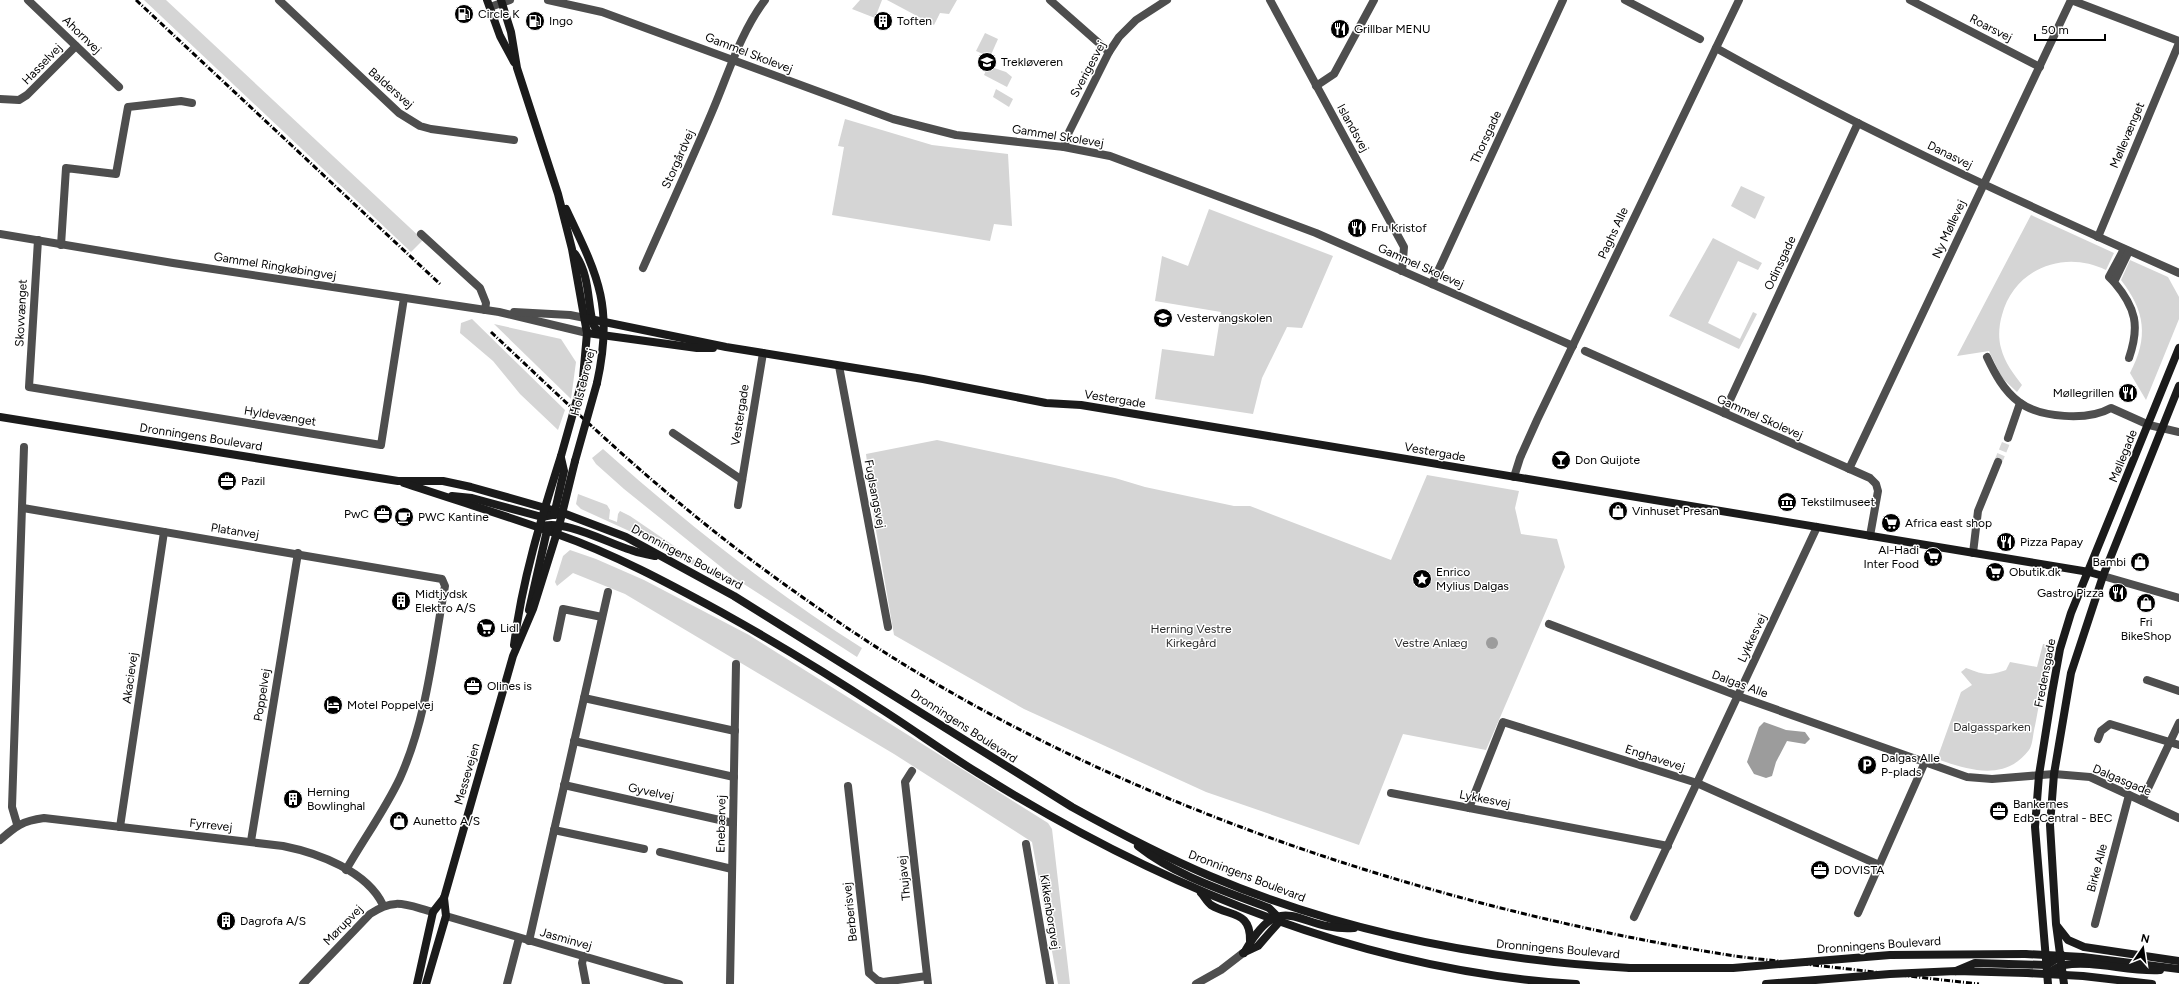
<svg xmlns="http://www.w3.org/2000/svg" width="2179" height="984" viewBox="0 0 2179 984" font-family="Figtree,sans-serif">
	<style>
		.green { fill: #d5d5d5 }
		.water { fill: #9c9c9c }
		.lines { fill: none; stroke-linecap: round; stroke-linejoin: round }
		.street-tunnel { stroke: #d9d9d9; stroke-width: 8; stroke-dasharray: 8 4; stroke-linecap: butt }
		.street { stroke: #4e4e4e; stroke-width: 8 }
		.secondary { stroke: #1b1b1b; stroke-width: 8 }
		.rail { stroke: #000; stroke-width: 3; stroke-dasharray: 6 2 1 2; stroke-linecap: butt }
		.secondary-bridge { stroke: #1b1b1b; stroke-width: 8 }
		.labels { text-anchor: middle; stroke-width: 3; stroke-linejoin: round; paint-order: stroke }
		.poi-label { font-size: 12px; fill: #000; stroke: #fff; text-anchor: start }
		.street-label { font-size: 12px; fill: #000; stroke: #fff }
		.park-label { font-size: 12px; fill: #2c2c2c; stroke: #fff }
	</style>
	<rect width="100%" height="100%" fill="#fff"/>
	<!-- green -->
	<g class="green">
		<path d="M144,0h22l257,240 -12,12z"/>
		<path d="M860,0h22l-7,18 -23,-9z"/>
		<path d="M887,0h70l-8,14 -9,-1 -6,12z"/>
		<path d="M985,33l13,6 -8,18 -14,-6z"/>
		<path d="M988,66l18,6 6,5 -5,10 -23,-12z"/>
		<path d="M996,89l17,10 -4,8 -16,-10z"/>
		<path d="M845,119l87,26 76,9 4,72 -18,-2 -4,17 -158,-26 12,-68 -6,-1z"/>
		<path d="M1741,186l24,11 -10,22 -24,-13z"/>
		<path d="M1209,209l124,47 -31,72 -15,-1 -25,51 -9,36 -98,-15 7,-50 52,7 7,-44 -66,-11 7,-45 26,10z"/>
		<path d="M2031,215l83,38 -8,17c-42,-21 -92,-1 -104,45 -3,10 -4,23 -1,33 4,15 12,25 21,37l-5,7 -15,-14 -13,-27 -32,5z"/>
		<path d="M1713,238l49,25 -4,7 -20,-9 -30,62 32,16 13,-27 4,2 -18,35 -70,-33z"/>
		<path d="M2130,260l38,17 11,20v22l-33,81 -16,-27c19,-36 15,-62 -9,-93z"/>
		<path d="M472,319l93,91 -7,20 -38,-36 -27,-33 -33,-28 1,-10z"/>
		<path d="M494,324l67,15 15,23 -5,37z"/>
		<path d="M937,440l178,38 30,9 89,19h16l141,54 36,-85 92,16 -4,17 6,26 36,5 8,28 -79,183 -83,-16 -44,111 -153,-53 -182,-83 -130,-74 -20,-116 -8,-65z"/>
		<path d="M603,449c82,73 166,140 259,199l-5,9 -121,-78 -112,-90 -28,-25 -4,-6z"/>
		<path d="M578,494l29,11 3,5 -1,9 8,3 1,-8 2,-3 10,5 94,64 -3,1 -72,-41 -68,-31 -5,-5z"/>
		<path d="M570,550l26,9 48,21 105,55 299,188 4,6 18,155h-12l-26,-142 -138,-88 -269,-160 -52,-21 -16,13 -2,-4 8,-26z"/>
		<path d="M2043,644l8,1c-6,27 -11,54 -16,81 -2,6 -2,19 -6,24 -24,32 -61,20 -92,9l24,-67 11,-7 -11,-13 5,-4c18,7 22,8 40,2l4,-8 27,5z"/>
	</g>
	<!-- water -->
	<g class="water">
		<circle cx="1492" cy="643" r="6"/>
		<path d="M1764,722l22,8 19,2 5,7 -5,5 -18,-3 -11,21 -4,14 -6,2 -12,-4 -7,-12 12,-35z"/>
	</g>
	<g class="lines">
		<!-- street-tunnel -->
		<path class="street-tunnel" d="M1998,462l10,-24"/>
		<!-- street -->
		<g class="street">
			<path d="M28,0l91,87"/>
			<path d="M279,0l120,113 21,13 11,3 83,11"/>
			<path d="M548,0l54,12 291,107 63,16 108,12 46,9 206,77 257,113"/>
			<path d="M1050,0l59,52"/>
			<path d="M1270,0l134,247 -2,24"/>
			<path d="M1625,0l75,39"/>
			<path d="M1910,0l130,67"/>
			<path d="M2071,0l108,41"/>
			<path d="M490,7l20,-7"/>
			<path d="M1716,48c150,84 306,155 463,225"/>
			<path d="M1316,86l18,-12 40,-74"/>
			<path d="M0,99l19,1 8,-5 49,-49"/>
			<path d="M1064,147l5,-15 40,-80 10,-15 17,-17 31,-20"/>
			<path d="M0,234l173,29 326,49 88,21"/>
			<path d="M421,234l59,54 6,15 -1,7"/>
			<path d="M2098,237l81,-194"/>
			<path d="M38,240l-9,147 352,58 23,-147"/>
			<path d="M61,245l5,-77 50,6 12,-67 53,-6 11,2"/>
			<path d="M643,268c23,-52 47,-104 69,-156 16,-37 28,-79 53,-112"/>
			<path d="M2114,282l-5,-5 15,-28"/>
			<path d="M1432,284l131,-284"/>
			<path d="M514,312l56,3 15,3"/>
			<path d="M1585,351l285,127 6,6 2,7 -8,45"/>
			<path d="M1987,357c8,17 17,34 32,45 21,16 69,19 92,6l38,17 30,7"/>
			<path d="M2129,358c11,-32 7,-50 -15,-76l15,-31"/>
			<path d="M839,366l49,261"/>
			<path d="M1724,413l134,-290"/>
			<path d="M673,433l69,47"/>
			<path d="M2008,438l12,-35"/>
			<path d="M1849,469l222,-469"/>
			<path d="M1514,477l6,-19 17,-38 202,-420"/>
			<path d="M738,505l25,-152"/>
			<path d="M23,508l419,71 3,7c-12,64 -18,132 -45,192 -15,32 -37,62 -54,92"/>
			<path d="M1973,553l5,-42 20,-49"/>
			<path d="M2103,576l76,22"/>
			<path d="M1549,624l189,72 229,81 25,2 62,-5 36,3 89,41"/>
			<path d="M557,638l6,-29 39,8"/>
			<path d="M2147,680l32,11"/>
			<path d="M584,698l151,33"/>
			<path d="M2098,739l3,-8 9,-7 69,21"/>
			<path d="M574,741l160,36"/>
			<path d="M912,771l-7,11 23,202"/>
			<path d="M564,785l169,38"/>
			<path d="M848,786l21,187 8,7 6,2 44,-6"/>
			<path d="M1391,793l277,53"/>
			<path d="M2142,801l37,-78"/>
			<path d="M1469,808l34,-86 194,61 182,82"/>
			<path d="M17,824l-5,-17 12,-360"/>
			<path d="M120,827l44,-295"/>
			<path d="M554,830l90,19"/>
			<path d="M0,840c16,-14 22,-19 44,-22l239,28c35,7 84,25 100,59"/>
			<path d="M251,841l47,-288"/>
			<path d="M1026,844l24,140"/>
			<path d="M660,852l72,17"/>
			<path d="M1858,913l67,-151"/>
			<path d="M446,916l233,68"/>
			<path d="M1634,917l183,-390"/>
			<path d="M2095,924l34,-129"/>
			<path d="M529,941l79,-349"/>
			<path d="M584,956l-2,7 4,21"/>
			<path d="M303,984l67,-70c25,-17 36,-9 63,-2"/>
			<path d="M507,984l12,-46"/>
			<path d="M730,984l6,-320"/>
			<path d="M1196,984l25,-14 22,-17"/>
		</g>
		<!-- secondary -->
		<g class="secondary">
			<path d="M487,0l13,36 14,26"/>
			<path d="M501,0l10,32 6,36 41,126 14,55 15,84 -4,45"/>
			<path d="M566,209c32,67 48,97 31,174"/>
			<path d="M575,254c15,22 12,45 18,70l3,5 8,6"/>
			<path d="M585,318l141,29 197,32 123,24 35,2 1008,167 14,4"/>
			<path d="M587,333l110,15h16"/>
			<path d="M0,417l398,64h45l28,6 92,26 63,24 108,59 338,211c45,25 91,49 138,69 134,57 275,84 420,92"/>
			<path d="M404,483c51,17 103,33 153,51 57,20 111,49 164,78 54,30 108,63 160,97 33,21 64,44 97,64 181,113 383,198 598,211"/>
			<path d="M452,496l20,2 70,19 20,-4"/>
			<path d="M554,515l10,-44 -3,-13"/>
			<path d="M539,527c25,-9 68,16 92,23 7,3 16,4 24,6"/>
			<path d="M529,610l19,-84"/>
			<path d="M514,645c8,-65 27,-126 47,-189"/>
			<path d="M1138,846c38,30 87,45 131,62l7,7 3,7 -21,24 -15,7"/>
			<path d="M1201,893c3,3 6,9 10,12 20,12 40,6 39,36"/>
			<path d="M2057,926l11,14 16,7 95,14"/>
			<path d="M1244,953c39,-69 53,-21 110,-25"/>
			<path d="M2025,954l58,3 96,12"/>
			<path d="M1956,971l19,-8 72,2 15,-10"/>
			<path d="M2027,973l56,3 69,8"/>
			<path d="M2047,974c5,-3 11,-8 17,-9 30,-5 65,7 96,5"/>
			<path d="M417,984l16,-72 11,-14 69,-242 20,-47 26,-83 16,-65"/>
			<path d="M426,984l20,-68 -2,-18"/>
			<path d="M2048,984l-13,-157 4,-52 13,-82 8,-44 11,-36 108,-265"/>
			<path d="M2064,984l-8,-60 -6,-99 4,-51 17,-101 32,-97 76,-190"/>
		</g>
		<!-- rail -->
		<g class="rail">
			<path d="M136,0l304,284"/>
			<path d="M491,332c63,59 125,119 192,174 49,41 101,79 154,115 255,175 580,283 885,333 30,5 60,7 91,11 55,6 110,13 166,19"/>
		</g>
		<!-- secondary-bridge -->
		<g class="secondary-bridge">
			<path d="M561,456l22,-78"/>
			<path d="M575,461l22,-78"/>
			<path d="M1630,968h103l157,-13 135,-1"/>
			<path d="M1766,984l124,-10 66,-3 71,2"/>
		</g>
	</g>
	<!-- icons -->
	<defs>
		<g id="fuel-disc" transform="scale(1)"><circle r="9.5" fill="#000" stroke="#fff"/><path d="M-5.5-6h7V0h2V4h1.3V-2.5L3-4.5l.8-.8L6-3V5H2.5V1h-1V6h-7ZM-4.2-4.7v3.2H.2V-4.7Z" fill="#fff"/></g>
		<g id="building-disc" transform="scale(1)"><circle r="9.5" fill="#000" stroke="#fff"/><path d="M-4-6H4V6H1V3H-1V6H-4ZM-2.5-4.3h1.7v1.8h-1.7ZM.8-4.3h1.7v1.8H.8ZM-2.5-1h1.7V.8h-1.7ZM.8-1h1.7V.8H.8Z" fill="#fff"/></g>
		<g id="restaurant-disc" transform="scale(1)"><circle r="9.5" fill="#000" stroke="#fff"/><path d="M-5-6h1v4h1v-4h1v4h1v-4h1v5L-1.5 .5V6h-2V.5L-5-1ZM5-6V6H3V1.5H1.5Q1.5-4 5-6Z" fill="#fff"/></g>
		<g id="school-disc" transform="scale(1)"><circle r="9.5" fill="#000" stroke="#fff"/><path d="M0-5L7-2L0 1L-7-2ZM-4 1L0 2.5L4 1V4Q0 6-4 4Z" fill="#fff"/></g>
		<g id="bar-disc" transform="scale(1)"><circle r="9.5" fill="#000" stroke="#fff"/><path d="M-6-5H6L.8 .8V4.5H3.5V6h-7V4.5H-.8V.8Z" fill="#fff"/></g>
		<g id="office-disc" transform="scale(1)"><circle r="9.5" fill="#000" stroke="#fff"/><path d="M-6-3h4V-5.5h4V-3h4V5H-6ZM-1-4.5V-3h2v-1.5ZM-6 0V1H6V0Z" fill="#fff"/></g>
		<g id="museum-disc" transform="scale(1)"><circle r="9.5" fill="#000" stroke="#fff"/><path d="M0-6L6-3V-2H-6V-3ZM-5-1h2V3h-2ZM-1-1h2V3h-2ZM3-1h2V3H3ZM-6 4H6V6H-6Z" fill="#fff"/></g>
		<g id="shop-disc" transform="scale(1)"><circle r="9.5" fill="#000" stroke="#fff"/><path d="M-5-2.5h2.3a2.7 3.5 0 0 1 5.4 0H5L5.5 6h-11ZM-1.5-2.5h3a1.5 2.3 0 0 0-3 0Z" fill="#fff"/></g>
		<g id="cafe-disc" transform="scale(1)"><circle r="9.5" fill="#000" stroke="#fff"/><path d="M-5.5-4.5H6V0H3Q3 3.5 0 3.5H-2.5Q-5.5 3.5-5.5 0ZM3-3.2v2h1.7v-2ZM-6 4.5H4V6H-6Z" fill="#fff"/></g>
		<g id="supermarket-disc" transform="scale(1)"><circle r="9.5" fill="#000" stroke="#fff"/><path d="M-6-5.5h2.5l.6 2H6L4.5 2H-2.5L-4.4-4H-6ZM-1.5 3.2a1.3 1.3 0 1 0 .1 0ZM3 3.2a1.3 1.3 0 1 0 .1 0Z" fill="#fff"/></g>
		<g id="sight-disc" transform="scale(1)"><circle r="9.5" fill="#000" stroke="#fff"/><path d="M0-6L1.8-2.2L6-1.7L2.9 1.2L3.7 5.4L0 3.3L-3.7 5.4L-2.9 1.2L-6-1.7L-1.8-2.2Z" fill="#fff"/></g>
		<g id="hotel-disc" transform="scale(1)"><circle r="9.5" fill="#000" stroke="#fff"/><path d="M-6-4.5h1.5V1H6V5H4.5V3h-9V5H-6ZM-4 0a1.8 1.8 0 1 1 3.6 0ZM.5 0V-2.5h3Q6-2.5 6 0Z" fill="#fff"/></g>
		<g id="parking-disc" transform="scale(1)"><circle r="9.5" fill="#000" stroke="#fff"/><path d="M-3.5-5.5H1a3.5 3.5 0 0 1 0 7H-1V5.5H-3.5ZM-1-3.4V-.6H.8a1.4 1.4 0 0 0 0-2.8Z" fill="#fff"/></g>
	</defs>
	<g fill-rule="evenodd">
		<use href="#fuel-disc" x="464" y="14"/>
		<use href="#fuel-disc" x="535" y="21"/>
		<use href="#building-disc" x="883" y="21"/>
		<use href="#restaurant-disc" x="1340" y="29"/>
		<use href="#school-disc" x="987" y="62"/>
		<use href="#restaurant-disc" x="1357" y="228"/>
		<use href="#school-disc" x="1163" y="318"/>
		<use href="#restaurant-disc" x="2128" y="393"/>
		<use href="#bar-disc" x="1561" y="460"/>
		<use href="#office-disc" x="227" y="481"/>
		<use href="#museum-disc" x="1787" y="502"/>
		<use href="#shop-disc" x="1618" y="511"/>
		<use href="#office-disc" x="383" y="514"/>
		<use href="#cafe-disc" x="404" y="517"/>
		<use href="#supermarket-disc" x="1891" y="523"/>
		<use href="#restaurant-disc" x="2006" y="542"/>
		<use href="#supermarket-disc" x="1933" y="557"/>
		<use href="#shop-disc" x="2140" y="562"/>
		<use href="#supermarket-disc" x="1995" y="572"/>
		<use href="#sight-disc" x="1422" y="579"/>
		<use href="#restaurant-disc" x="2118" y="593"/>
		<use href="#building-disc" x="401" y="601"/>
		<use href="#shop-disc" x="2146" y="603"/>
		<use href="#supermarket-disc" x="486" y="628"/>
		<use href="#office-disc" x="473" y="686"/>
		<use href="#hotel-disc" x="333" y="705"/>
		<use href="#parking-disc" x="1867" y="765"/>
		<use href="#building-disc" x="293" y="799"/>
		<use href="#office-disc" x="1999" y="811"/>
		<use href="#shop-disc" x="399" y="821"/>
		<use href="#office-disc" x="1820" y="870"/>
		<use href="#building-disc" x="226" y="921"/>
	</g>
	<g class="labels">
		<!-- poi labels -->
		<g class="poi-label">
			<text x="478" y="18">Circle K</text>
			<text x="549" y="25">Ingo</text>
			<text x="897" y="25">Toften</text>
			<text x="1354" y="33">Grillbar MENU</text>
			<text x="1001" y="66">Trekløveren</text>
			<text x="1371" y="232">Fru Kristof</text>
			<text x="1177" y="322">Vestervangskolen</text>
			<text x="2114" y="397" text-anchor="end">Møllegrillen</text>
			<text x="1575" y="464">Don Quijote</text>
			<text x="241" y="485">Pazil</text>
			<text x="1801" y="506">Tekstilmuseet</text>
			<text x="1632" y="515">Vinhuset Presan</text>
			<text x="369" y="518" text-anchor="end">PwC</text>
			<text x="418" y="521">PWC Kantine</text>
			<text x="1905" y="527">Africa east shop</text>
			<text x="2020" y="546">Pizza Papay</text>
			<text x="1919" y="554" text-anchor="end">Al-Hadi<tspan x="1919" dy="14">Inter Food</tspan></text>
			<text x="2126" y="566" text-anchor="end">Bambi</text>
			<text x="1436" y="576">Enrico<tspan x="1436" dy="14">Mylius Dalgas</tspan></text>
			<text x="2009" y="576">Obutik.dk</text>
			<text x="2104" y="597" text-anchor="end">Gastro Pizza</text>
			<text x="415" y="598">Midtjydsk<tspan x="415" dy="14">Elektro A/S</tspan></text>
			<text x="2146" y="626" text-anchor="middle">Fri<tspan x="2146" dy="14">BikeShop</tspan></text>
			<text x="500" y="632">Lidl</text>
			<text x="487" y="690">Olines is</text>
			<text x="347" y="709">Motel Poppelvej</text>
			<text x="1881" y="762">Dalgas Alle<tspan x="1881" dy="14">P-plads</tspan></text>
			<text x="307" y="796">Herning<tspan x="307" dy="14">Bowlinghal</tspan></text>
			<text x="2013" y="808">Bankernes<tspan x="2013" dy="14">Edb-Central - BEC</tspan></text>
			<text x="413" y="825">Aunetto A/S</text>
			<text x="1834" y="874">DOVISTA</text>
			<text x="240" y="925">Dagrofa A/S</text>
		</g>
		<!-- street labels -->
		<g class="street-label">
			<text transform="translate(1991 28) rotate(27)" y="4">Roarsvej</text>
			<text transform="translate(82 35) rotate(44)" y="4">Ahornvej</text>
			<text transform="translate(749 53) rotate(21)" y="4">Gammel Skolevej</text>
			<text transform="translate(42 64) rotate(-46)" y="4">Hasselvej</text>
			<text transform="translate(1088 69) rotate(-62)" y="4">Sverigesvej</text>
			<text transform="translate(391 88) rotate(41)" y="4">Baldersvej</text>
			<text transform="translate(1353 128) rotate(61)" y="4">Islandsvej</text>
			<text transform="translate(2127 135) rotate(-67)" y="4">Møllevænget</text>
			<text transform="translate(1058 136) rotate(9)" y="4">Gammel Skolevej</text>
			<text transform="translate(1486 137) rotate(-65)" y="4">Thorsgade</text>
			<text transform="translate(1950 155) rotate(26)" y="4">Danasvej</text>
			<text transform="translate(678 159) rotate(-66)" y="4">Storgårdvej</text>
			<text transform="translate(1949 229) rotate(-65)" y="4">Ny Møllevej</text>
			<text transform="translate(1613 233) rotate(-65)" y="4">Paghs Alle</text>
			<text transform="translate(1780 263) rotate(-65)" y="4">Odinsgade</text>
			<text transform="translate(275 266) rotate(9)" y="4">Gammel Ringkøbingvej</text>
			<text transform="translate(1421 266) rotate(24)" y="4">Gammel Skolevej</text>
			<text transform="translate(21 313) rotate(-87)" y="4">Skovvænget</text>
			<text transform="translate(583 382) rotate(-76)" y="4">Holstebrovej</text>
			<text transform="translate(1115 399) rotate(9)" y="4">Vestergade</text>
			<text transform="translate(740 415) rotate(-81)" y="4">Vestergade</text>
			<text transform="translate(280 416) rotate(9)" y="4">Hyldevænget</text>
			<text transform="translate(1760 417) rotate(24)" y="4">Gammel Skolevej</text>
			<text transform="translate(201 437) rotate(9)" y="4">Dronningens Boulevard</text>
			<text transform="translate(1435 452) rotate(10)" y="4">Vestergade</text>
			<text transform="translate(2123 456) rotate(-68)" y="4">Møllegade</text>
			<text transform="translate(875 494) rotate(79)" y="4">Fuglsangsvej</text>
			<text transform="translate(235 531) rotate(9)" y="4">Platanvej</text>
			<text transform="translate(687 557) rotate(28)" y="4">Dronningens Boulevard</text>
			<text transform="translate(1752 638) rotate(-65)" y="4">Lykkesvej</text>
			<text transform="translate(2045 673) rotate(-79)" y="4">Fredensgade</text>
			<text transform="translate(130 678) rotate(-82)" y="4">Akacievej</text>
			<text transform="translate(1740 684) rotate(20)" y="4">Dalgas Alle</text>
			<text transform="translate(262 695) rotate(-81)" y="4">Poppelvej</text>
			<text transform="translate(964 726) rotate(33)" y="4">Dronningens Boulevard</text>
			<text transform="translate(1655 758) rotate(18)" y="4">Enghavevej</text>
			<text transform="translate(467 774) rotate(-74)" y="4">Messevejen</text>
			<text transform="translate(2122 780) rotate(23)" y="4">Dalgasgade</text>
			<text transform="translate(651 792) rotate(12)" y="4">Gyvelvej</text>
			<text transform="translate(1485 799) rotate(11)" y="4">Lykkesvej</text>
			<text transform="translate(721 824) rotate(-89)" y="4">Enebærvej</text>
			<text transform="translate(211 825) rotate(6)" y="4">Fyrrevej</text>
			<text transform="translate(2097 868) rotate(-75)" y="4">Birke Alle</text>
			<text transform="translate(1247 876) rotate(21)" y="4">Dronningens Boulevard</text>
			<text transform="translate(904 878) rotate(-96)" y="4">Thujavej</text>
			<text transform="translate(850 912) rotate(-96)" y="4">Berberisvej</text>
			<text transform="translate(1050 912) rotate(81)" y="4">Kikkenborgvej</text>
			<text transform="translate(343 925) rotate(-46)" y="4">Mørupvej</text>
			<text transform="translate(566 939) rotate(16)" y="4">Jasminvej</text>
			<text transform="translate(1879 945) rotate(-4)" y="4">Dronningens Boulevard</text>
			<text transform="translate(1558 949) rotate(5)" y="4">Dronningens Boulevard</text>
		</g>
		<!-- park labels -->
		<g class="park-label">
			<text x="1191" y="633">Herning Vestre<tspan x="1191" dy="14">Kirkegård</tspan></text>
			<text x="1431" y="647">Vestre Anlæg</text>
			<text x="1992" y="731">Dalgassparken</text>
		</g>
	</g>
	<!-- north arrow -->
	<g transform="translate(2143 948) rotate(13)" stroke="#ffffff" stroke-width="3" paint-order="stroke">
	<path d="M0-3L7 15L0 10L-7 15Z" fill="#000000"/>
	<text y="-6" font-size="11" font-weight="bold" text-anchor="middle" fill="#000000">N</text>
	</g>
	<!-- scale -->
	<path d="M2035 34v6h70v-6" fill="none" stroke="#000000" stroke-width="2"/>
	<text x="2041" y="34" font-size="12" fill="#000000" stroke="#ffffff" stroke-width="3" paint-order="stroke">50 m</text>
</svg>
